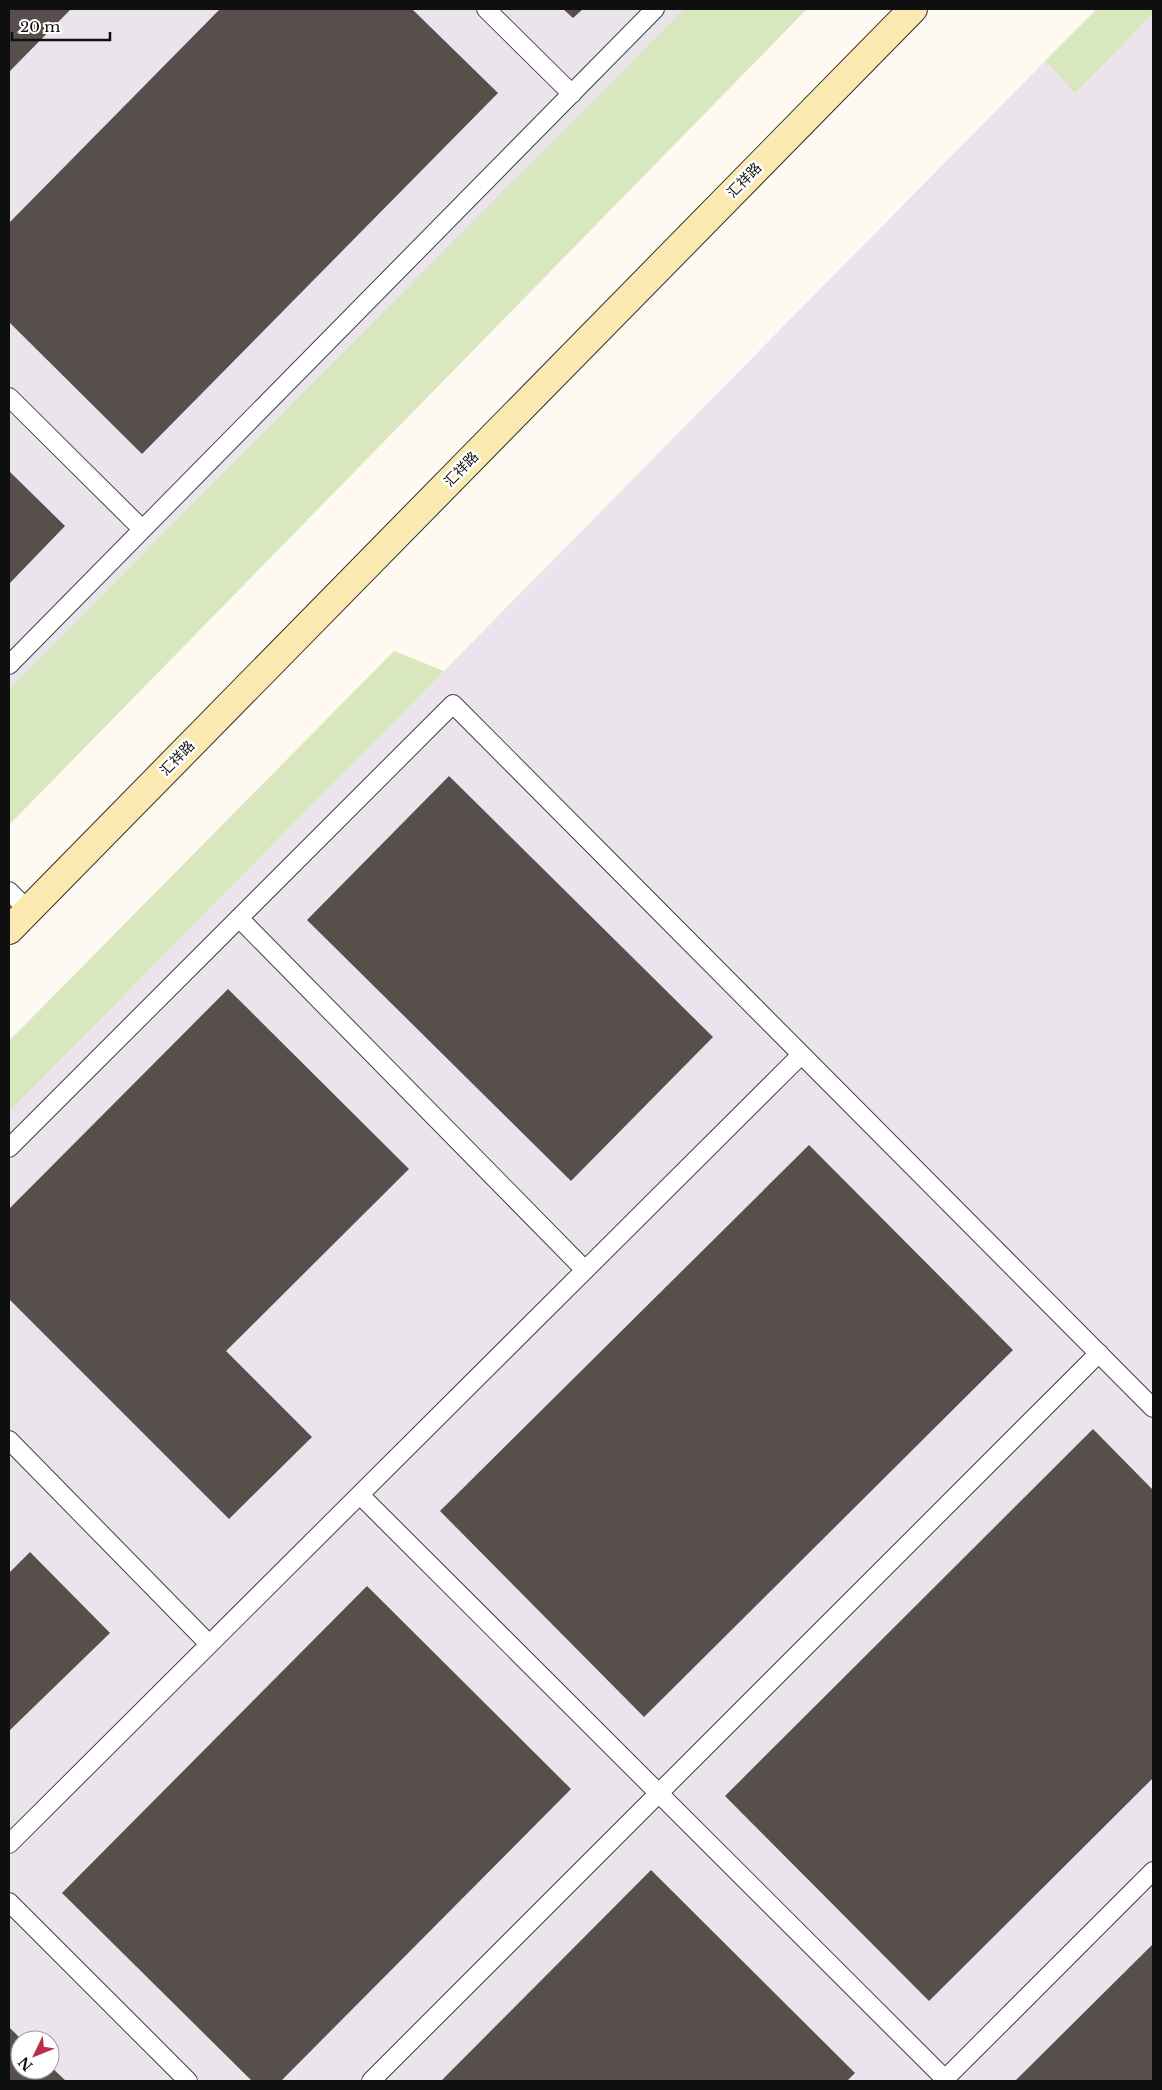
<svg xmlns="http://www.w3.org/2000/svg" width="1162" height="2090" viewBox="0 0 1162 2090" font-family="'Libre Baskerville','Noto Sans SC',serif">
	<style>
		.industrial { fill: #ebe4ed; fill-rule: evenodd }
		.green { fill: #d8e7bd }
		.building { fill: #574f4c }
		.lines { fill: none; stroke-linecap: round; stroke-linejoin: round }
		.lane-casing { stroke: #424242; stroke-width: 20 }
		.secondary-casing { stroke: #313131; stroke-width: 30 }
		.lane { stroke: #fff; stroke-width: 18 }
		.secondary { stroke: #fae9b1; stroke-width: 28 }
		.labels { text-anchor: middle; stroke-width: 5; stroke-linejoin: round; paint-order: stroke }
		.street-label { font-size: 14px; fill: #0f0f0f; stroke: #fff }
	</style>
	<rect width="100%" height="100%" fill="#fefaf2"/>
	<!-- industrial -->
	<g class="industrial">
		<path d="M9,9h733l-733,744z"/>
		<path d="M1153,14v2067h-1144v-969l1036,-1051 30,32zM20,2040h30v30h-30z"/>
	</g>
	<!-- green -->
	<g class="green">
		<path d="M684,9h123l-798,816v-136z"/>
		<path d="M1097,9h56v5l-78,79 -30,-32z"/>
		<path d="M394,651l50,20 -435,441v-71z"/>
	</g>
	<!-- building -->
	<g class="building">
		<path d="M9,9h62l-62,63z"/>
		<path d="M220,9h192l86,84 -356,361 -133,-132v-99z"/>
		<path d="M563,9h20l-10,9z"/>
		<path d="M9,471l56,55 -56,58z"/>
		<path d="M449,776l264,261 -142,144 -264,-261z"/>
		<path d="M228,989l181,180 -183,182 86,86 -83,82 -220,-220v-90z"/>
		<path d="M809,1145l204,205 -369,367 -204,-206z"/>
		<path d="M1093,1429l60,61v288l-224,223 -204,-205z"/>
		<path d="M30,1552l80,81 -101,98v-158z"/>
		<path d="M367,1586l204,203 -290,292h-29l-190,-188z"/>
		<path d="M651,1870l204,203 -8,8h-406z"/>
		<path d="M1153,1944v137h-138z"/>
		<path d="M9,2027l13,13h-2v30h30v-4l16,15h-57z"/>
	</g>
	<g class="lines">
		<!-- lane casing -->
		<g class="lane-casing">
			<g id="lane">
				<path d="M486,9l86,85"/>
				<path d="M9,397l133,132"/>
				<path d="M9,665l646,-656"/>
				<path d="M9,891l19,19"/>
				<path d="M239,918l346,352"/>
				<path d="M9,1148l444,-444 700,704"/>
				<path d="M9,1440l200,204"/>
				<path d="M360,1495l587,586"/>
				<path d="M9,1844l792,-789"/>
				<path d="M9,1902l179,179"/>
				<path d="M371,2081l728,-728"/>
				<path d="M943,2081l210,-210"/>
			</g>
		</g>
		<!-- secondary casing -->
		<g class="secondary-casing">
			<path id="secondary" d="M9,930l904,-921"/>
		</g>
		<!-- lane -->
		<use href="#lane" class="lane"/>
		<!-- secondary -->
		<use href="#secondary" class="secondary"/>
	</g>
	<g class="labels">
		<!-- street labels -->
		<g class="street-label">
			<text transform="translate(744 180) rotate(-46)" y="5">汇祥路</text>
			<text transform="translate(461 469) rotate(-46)" y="5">汇祥路</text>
			<text transform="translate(177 758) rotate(-46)" y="5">汇祥路</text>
		</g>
	</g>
	<!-- border -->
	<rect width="1162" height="2090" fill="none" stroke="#0f0f0f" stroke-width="20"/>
	<!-- north arrow -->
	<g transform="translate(35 2055) rotate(227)"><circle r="24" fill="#ffffff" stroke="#9f9f9f"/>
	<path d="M0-4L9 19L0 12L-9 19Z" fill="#b82e46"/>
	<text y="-8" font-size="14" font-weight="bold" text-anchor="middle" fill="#0f0f0f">N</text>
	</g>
	<!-- scale -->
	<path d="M12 32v8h98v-8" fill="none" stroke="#0f0f0f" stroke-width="2.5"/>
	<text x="20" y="32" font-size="15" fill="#0f0f0f" stroke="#ffffff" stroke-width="4" paint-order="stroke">20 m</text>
</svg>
